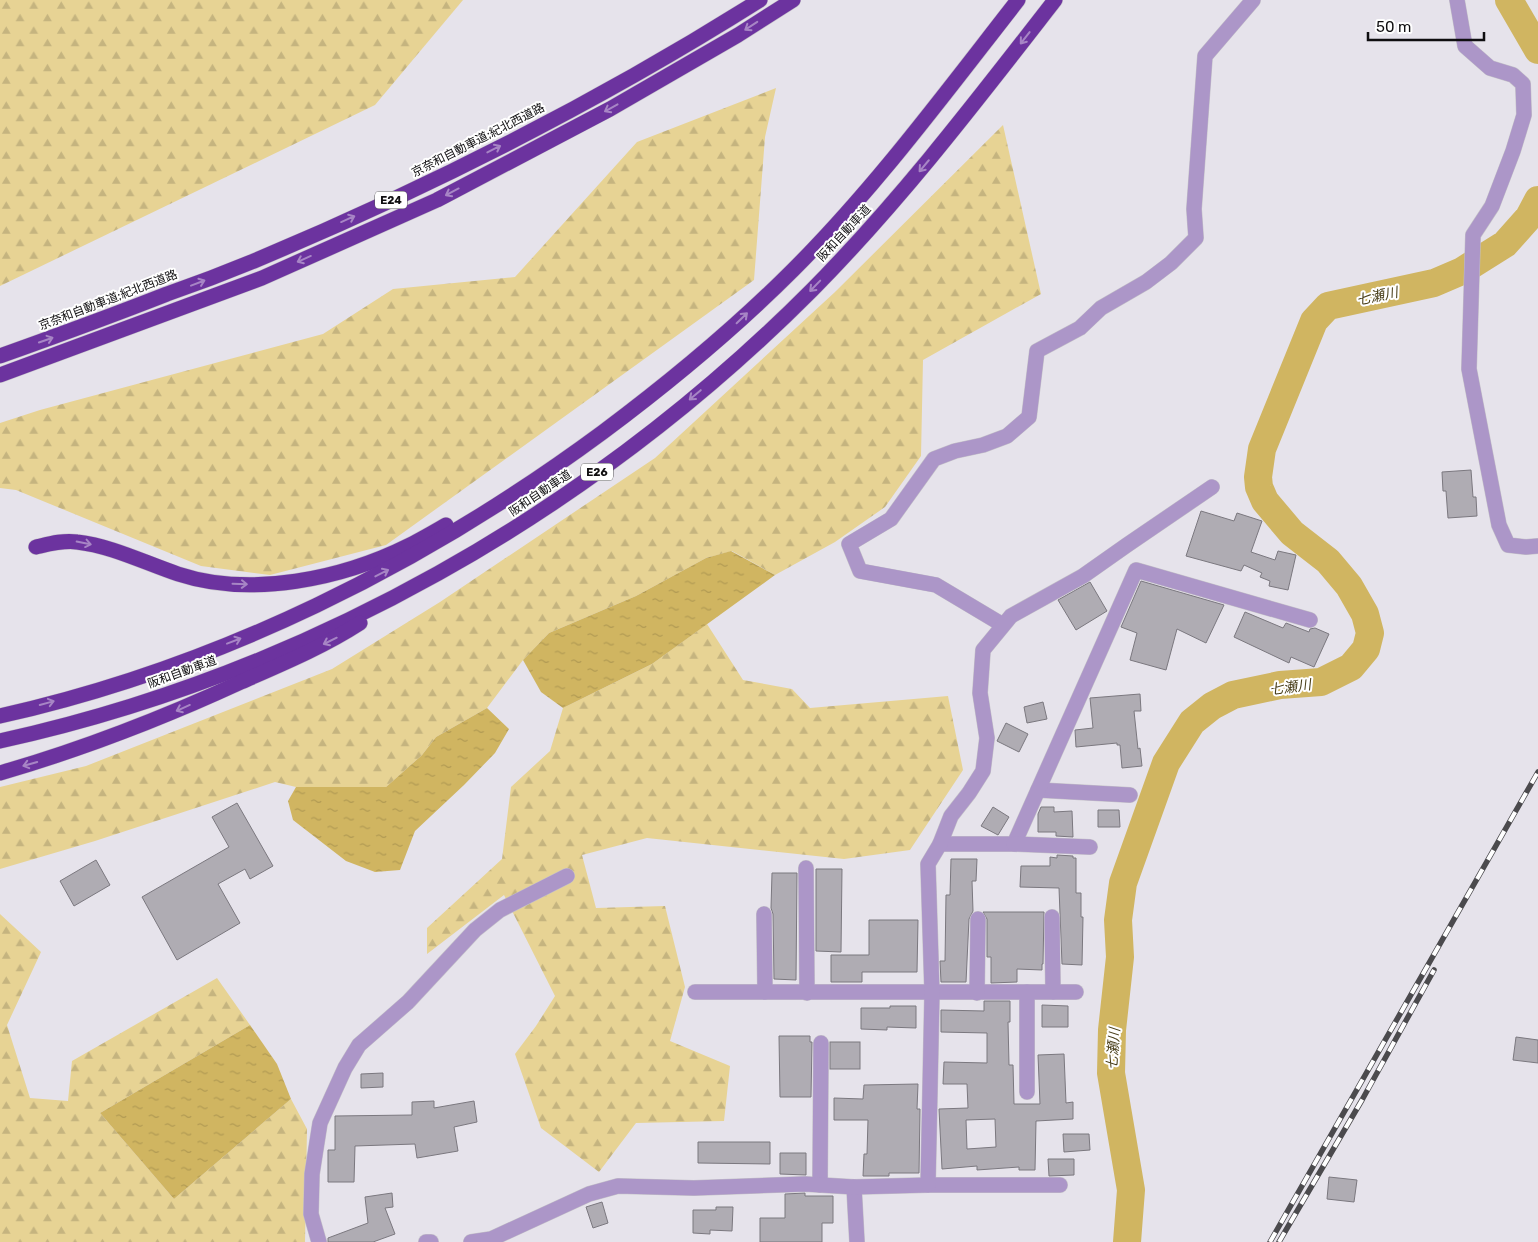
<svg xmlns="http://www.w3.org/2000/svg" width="1538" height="1242" viewBox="0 0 1538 1242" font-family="Rubik,'Noto Sans JP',sans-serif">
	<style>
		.forest { fill: url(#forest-firs) }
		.water { fill: url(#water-ripples) }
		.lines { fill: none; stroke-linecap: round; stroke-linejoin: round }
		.river { stroke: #d0b561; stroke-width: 28 }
		.building { fill: #afacb3; stroke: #7b787f; fill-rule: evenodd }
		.minor-casing { stroke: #c4c1c8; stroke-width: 16 }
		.motorway-casing { stroke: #c4c1c8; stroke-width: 16 }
		.minor { stroke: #ac96c8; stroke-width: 15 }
		.motorway { stroke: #6c339f; stroke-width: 15 }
		.rail-casing { stroke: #4b4a4d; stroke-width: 5.5 }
		.rail { stroke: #fff; stroke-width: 4; stroke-dasharray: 11; stroke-linecap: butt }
		.oneway { stroke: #a785c5 }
		.labels { text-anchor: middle; stroke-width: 4; stroke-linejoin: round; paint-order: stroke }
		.shield { fill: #fff; stroke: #575658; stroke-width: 1 }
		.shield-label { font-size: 11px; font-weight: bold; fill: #0f0e10 }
		.street-label { font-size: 12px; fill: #0f0e10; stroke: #fff }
		.water-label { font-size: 14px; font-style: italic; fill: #483d18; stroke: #fff }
	</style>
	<defs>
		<pattern id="forest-firs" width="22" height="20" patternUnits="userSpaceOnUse" patternTransform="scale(1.25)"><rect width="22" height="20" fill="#e7d394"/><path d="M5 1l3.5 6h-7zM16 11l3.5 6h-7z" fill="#c5b47f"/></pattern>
		<pattern id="water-ripples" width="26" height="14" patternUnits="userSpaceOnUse" patternTransform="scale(1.25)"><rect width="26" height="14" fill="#d0b561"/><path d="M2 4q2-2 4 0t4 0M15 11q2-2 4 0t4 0" fill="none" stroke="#b19a53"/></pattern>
	</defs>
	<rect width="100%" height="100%" fill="#e6e3eb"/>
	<!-- forest -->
	<g class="forest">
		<path d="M0,0h463l-88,105 -375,181z"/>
		<path d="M776,88l-11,49 -11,143 -368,265 -116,30 -69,-9 -185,-76 -16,-2v-65l40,-13 283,-76 70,-45 122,-12 122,-135z"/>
		<path d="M1003,125l38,169 -118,66 -2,96 -36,51 -50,35 -60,33 -43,-24 -26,7 -70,38 -87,37 -26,27 -36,48 -51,29 -14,18 -36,32h-90l-21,-5 -180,59 -95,28v-82l86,-21 246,-97 108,-67 215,-144 180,-166z"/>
		<path d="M707,624l36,56 49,9 18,19 138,-12 15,74 -53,80 -66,9 -197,-21 -65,17 14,53 69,-2 20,81 -15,54 60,25 -6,55 -88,2 -37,49 -58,-44 -26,-74 21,-28 19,-30 -51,-101 -77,59v-26l75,-69 9,-72 39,-36 13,-43 89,-44z"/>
		<path d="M0,914l41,38 -34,73 23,73 38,3 4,-40 145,-83 33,47 -150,88 74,86 117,-100 16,30 -2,113h-305z"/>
	</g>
	<!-- water -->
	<g class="water">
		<path d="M731,551l44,24 -123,89 -89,44 -22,-16 -18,-32 26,-27 87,-37 70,-38z"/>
		<path d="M487,708l22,21 -14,24 -31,32 -49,46 -15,39 -25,2 -29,-11 -53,-41 -5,-19 8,-14h90l36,-32 14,-18z"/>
		<path d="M250,1025l27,39 14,35 -117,100 -74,-86z"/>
	</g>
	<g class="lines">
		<!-- river -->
		<g class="river">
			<path d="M1509,0l29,50"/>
			<path d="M1127,1242l4,-52 -20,-117 1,-43 8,-73 -2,-37 5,-37 43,-120 26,-41 20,-16 21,-11 47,-10 41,-3 30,-15 15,-18 4,-16 -5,-19 -16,-28 -21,-25 -36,-28 -27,-32 -6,-14 -1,-10 4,-28 52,-128 14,-15 106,-23 28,-12 43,-27 24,-27 9,-17"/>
		</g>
	</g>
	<!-- building -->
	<g class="building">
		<path d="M1471,470l2,27h3l1,19 -29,2 -2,-27h-3l-1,-19z"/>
		<path d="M1201,511l33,10 3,-8 25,8 -11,31 24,8 3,-9 18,4 -8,35 -19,-4 1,-5 -10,-4 2,-4 -18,-8 -3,6 -55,-15z"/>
		<path d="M1141,581l83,24 -18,38 -29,-14 -11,41 -36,-10 7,-27 -16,-6z"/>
		<path d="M1090,582l17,29 -31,19 -18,-30z"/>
		<path d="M1245,612l38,16 3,-5 23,9 1,-3 5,-1 14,6 -15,33 -23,-10 -2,6 -55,-26z"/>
		<path d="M1140,694l1,17h-7l4,38 2,-1 2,18 -20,2 -2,-23h-3v-2l-41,4 -1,-17 18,-2 -3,-30z"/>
		<path d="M1043,702l4,17 -20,4 -3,-16z"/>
		<path d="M1006,723l22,11 -9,18 -22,-11z"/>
		<path d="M237,803l36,63 -23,13 -5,-10 -27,15 22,39 -63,37 -35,-63 87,-50 -17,-30z"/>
		<path d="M993,807l16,10 -11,18 -17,-9z"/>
		<path d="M1041,807h13v5l18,-1 1,26 -17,-1v-4h-18v-18z"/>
		<path d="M1098,810h21l1,17h-22z"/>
		<path d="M1057,855l16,1v2h3v35h5v24h2l-1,48 -20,-1 -3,-76 -39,-1 1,-21h29v-9l7,1z"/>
		<path d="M951,859h26l-1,22h-4l1,30 -4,8 -3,63h-25l-1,-21h5l1,-66h4z"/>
		<path d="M96,860l14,25 -36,21 -14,-25z"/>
		<path d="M816,869h26l-1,83 -25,-1z"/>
		<path d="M772,873h25l-1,107 -22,-1 -1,-65 -2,-6z"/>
		<path d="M983,912h61l-1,52h-1v6l-25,-1v13l-26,1v-26h-4v-38z"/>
		<path d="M869,920h49l-1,52h-55v10h-31v-27h38z"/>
		<path d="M984,1001h26v21h-2l1,43h4l1,39h26l-2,-49 26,-1 2,49 7,-1v17l-37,2 -1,49h-16v-3l-42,3v-4l-35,3 -3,-60 29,-1 -1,-24h-24l1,-22 43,1v-30l-46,-1v-22l43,1zM995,1119l1,28 -29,2 -1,-29z"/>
		<path d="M1042,1005l26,1v21h-26z"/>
		<path d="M890,1006h26v22l-29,-1v3l-26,-1v-21h29z"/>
		<path d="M779,1036h31v6h2l-1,55h-31z"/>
		<path d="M1516,1037l22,3v23l-25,-3z"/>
		<rect x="830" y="1042" width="30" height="27"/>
		<path d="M383,1073v14l-22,1v-14z"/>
		<path d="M918,1084l-1,25h3l-1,64h-30v3h-26l1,-22h3l1,-34h-34v-22l29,1 1,-14z"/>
		<path d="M434,1101v7l40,-7 3,21 -23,5 4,24 -41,7 -2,-14 -60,2 -1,36h-26v-32h7v-34l77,-1v-13z"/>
		<path d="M1063,1134h26l1,16 -26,2z"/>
		<path d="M698,1142h72v22l-72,-1z"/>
		<path d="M780,1153h26v22l-26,-1z"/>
		<path d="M1048,1159h26v16l-25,1z"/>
		<path d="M1329,1177l28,3 -3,22 -27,-3z"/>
		<path d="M392,1193l1,14 -8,1 10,26 -22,8h-45v-4l40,-15 -3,-26z"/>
		<path d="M805,1193v3h28v27h-11v19h-62v-24h25v-24z"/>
		<path d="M602,1202l6,21 -15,5 -7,-21z"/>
		<path d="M716,1207h17l-1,24 -22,-1v4l-17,-1v-23h23z"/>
	</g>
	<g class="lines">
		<!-- minor casing -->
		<g class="minor-casing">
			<g id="minor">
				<path d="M1457,0l8,46 25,22 23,7 10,9 1,31 -11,36 -21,55 -19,29 -4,134 30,156 9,20 18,2 12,-1"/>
				<path d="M1003,625l-67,-40 -76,-14 -11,-27 42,-25 43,-60 21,-8 28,-6 24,-9 22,-19 8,-66 43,-23 21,-20 45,-26 25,-19 25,-25 -2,-29 11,-153 48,-56"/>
				<path d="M1038,790l92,5"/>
				<path d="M940,844h74l122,-274 174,50"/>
				<path d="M1014,844l76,3"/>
				<path d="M806,868l1,125"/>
				<path d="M764,914l1,78"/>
				<path d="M1052,917l1,75"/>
				<path d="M695,992h381"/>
				<path d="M1027,992v100"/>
				<path d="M977,993l1,-74"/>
				<path d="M820,1185l1,-142"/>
				<path d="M928,1185h132"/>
				<path d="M854,1187l3,55"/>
				<path d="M319,1242l-8,-28 1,-40 8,-51 25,-55 14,-23 49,-43 67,-72 25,-20 67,-34"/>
				<path d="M426,1242h5"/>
				<path d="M471,1242l20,-3 98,-45 29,-8 76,2 111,-4 49,3 74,-2 4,-192 -4,-129 12,-20 11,-28 18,-23 14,-22 4,-33 -7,-45 3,-43 28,-34 72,-40 44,-31 85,-58"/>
			</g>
		</g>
		<!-- motorway casing -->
		<g class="motorway-casing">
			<g id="motorway">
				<path d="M0,356c56,-20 111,-40 167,-62 29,-10 58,-21 87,-33 174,-73 346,-160 506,-261"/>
				<path d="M0,375l262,-97 175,-78 173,-91 128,-74 55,-35"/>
				<path d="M36,547c13,-3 27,-7 41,-5 35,4 68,21 101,32 73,24 164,5 232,-29 12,-6 24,-13 36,-20"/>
				<path d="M0,716c219,-49 423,-151 603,-284 67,-50 131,-103 190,-162 83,-83 153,-178 225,-270"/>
				<path d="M0,741c306,-67 592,-230 812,-451 89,-90 166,-191 243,-290"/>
				<path d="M0,773c83,-24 163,-55 241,-91 41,-18 82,-35 119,-59"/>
			</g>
		</g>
		<!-- minor -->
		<use href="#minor" class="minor"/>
		<!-- motorway -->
		<use href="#motorway" class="motorway"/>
		<!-- rail casing -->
		<g class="rail-casing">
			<g id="rail">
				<path d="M1270,1242l268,-470"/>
				<path d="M1279,1242l83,-142 72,-130"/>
			</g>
		</g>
		<!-- rail -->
		<use href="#rail" class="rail"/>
	</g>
	<!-- one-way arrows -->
	<defs><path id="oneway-shaft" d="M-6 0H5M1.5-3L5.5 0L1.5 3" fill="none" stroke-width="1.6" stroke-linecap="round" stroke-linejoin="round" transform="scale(1.25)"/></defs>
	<g class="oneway">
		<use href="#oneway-shaft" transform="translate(751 26) rotate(147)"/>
		<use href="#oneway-shaft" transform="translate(1025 38) rotate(128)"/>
		<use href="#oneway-shaft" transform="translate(611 108) rotate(151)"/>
		<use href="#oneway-shaft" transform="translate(494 149) rotate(-27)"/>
		<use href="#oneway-shaft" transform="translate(924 166) rotate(130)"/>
		<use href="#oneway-shaft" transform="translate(452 192) rotate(152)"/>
		<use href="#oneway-shaft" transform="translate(348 219) rotate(-24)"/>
		<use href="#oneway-shaft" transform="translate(304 259) rotate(156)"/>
		<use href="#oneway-shaft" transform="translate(198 283) rotate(-21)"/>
		<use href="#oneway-shaft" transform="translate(815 286) rotate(134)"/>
		<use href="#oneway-shaft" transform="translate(742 318) rotate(-44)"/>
		<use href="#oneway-shaft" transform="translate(46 340) rotate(-19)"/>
		<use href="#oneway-shaft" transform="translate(695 395) rotate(140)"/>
		<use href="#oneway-shaft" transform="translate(84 543) rotate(11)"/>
		<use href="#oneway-shaft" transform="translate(382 573) rotate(-27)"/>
		<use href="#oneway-shaft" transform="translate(240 584) rotate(2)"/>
		<use href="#oneway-shaft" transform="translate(234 641) rotate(-21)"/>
		<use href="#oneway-shaft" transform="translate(330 641) rotate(154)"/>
		<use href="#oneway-shaft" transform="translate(47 703) rotate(-15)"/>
		<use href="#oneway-shaft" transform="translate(183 708) rotate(156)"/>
		<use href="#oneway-shaft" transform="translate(30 764) rotate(164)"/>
	</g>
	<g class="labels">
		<!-- shield labels -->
		<g class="shield">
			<rect x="375" y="191.5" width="32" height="17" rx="4"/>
			<rect x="581" y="463.5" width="32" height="17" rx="4"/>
		</g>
		<g class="shield-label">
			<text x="391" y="204">E24</text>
			<text x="597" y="476">E26</text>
		</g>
		<!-- street labels -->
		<g class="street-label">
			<text transform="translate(478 140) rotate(-27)" y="4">京奈和自動車道;紀北西道路</text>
			<text transform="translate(844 233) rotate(-47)" y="4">阪和自動車道</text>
			<text transform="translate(108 300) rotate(-21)" y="4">京奈和自動車道;紀北西道路</text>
			<text transform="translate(540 493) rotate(-34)" y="4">阪和自動車道</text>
			<text transform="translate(182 672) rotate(-20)" y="4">阪和自動車道</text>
		</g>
		<!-- water labels -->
		<g class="water-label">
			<text transform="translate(1377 296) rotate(-12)" y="5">七瀬川</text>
			<text transform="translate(1290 687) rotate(-8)" y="5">七瀬川</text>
			<text transform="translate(1113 1049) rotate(-86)" y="5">七瀬川</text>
		</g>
	</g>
	<!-- scale -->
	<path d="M1368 32v8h116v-8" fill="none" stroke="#0f0e10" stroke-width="2.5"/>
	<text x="1376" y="32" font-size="15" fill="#0f0e10" stroke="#ffffff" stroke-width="4" paint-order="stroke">50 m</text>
</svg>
